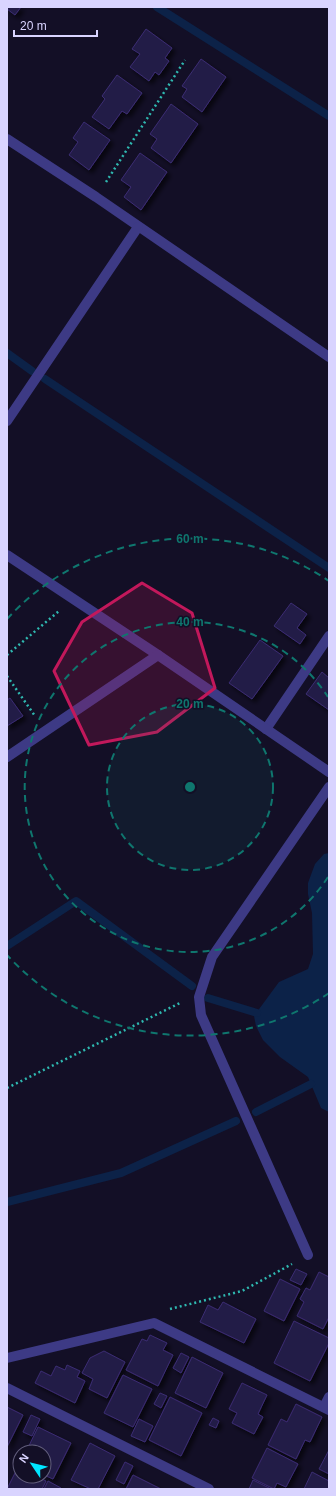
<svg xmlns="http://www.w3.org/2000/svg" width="336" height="1496" viewBox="0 0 336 1496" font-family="Arial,sans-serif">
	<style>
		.water { fill: #0c2248 }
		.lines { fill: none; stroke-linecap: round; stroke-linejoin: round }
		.stream { stroke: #0c2248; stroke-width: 8 }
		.building { fill: #241b47; stroke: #3b2d73; filter: url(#shadow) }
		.path { stroke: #2fb8b0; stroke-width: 2.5; stroke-dasharray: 2 3; stroke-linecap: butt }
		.service { stroke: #3d3a85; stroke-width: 10 }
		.minor { stroke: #3d3a85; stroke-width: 10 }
		.marked { fill: #c2185b; fill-opacity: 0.2; stroke: #c2185b; stroke-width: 3; stroke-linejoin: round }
		.ring { fill: none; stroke: #0f766e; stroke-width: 2; stroke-dasharray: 7 5 }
		.centre { fill: #0f766e; stroke: #130f26; stroke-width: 2 }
		.ring-label { font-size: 12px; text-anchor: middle; font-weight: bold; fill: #0f766e; stroke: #130f26; stroke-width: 3; stroke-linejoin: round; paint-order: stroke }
	</style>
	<defs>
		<filter id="shadow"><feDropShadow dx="3.5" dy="3.5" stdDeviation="2" flood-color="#0009"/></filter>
	</defs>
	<rect width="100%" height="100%" fill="#130f26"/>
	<!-- water -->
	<path class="water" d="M329,853v259l-8,-4 -13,-31 -28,-20 -17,-17 -7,-14 -2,-10 25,-34 29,-13 5,-15 -1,-41 -4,-19v-11l7,-19 9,-10z"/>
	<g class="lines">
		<!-- stream -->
		<g class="stream">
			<path d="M157,7l172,109"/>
			<path d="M7,353l25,18"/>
			<path d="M45,379l284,189"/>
			<path d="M7,946l69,-45 116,85"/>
			<path d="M208,998l49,15"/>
			<path d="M256,1112l55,-28"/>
			<path d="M7,1202l114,-29 115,-52"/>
		</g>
	</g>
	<!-- building -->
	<g class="building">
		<path d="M7,7h14l-6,8 -8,-6z"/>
		<path d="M146,29l26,19 -7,10 4,3 -10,14 -4,-3 -6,9 -19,-14 10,-13 -8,-5z"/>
		<path d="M201,59l25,18 -24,35 -20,-15 5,-8 -5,-3z"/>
		<path d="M117,75l25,18 -15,21 -5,-3 -13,18 -17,-12 13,-18 -3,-3z"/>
		<path d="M171,104l27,20 -27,39 -20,-15 6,-9 -7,-5z"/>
		<path d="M84,122l26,18 -21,30 -20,-15 9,-13 -5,-4z"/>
		<path d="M140,153l27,19 -26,38 -17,-13 7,-10 -10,-7z"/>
		<path d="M291,603l16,11 -10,14 9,7 -6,9 -26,-18z"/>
		<path d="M260,640l23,16 -31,43 -23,-16z"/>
		<path d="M322,672l7,6v32l-23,-16z"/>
		<path d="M10,698l13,18 -16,10v-26z"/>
		<path d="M296,1269l11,5 -6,11 -11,-5z"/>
		<path d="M319,1272l10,5v40l-6,12 -26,-13 7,-14 -4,-3 6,-11 4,2z"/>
		<path d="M280,1279l20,10 -16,32 -20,-10z"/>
		<path d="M223,1302l33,17 -12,24 -44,-21 8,-17 10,5z"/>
		<path d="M294,1321l35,17v5l-19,38 -36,-18z"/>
		<path d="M150,1335l17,8 -4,7 10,5 -15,31 -32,-16 16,-31 5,2z"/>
		<path d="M104,1351l21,11 -18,36 -18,-9 4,-10 -11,-6 8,-15z"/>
		<path d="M181,1353l8,4 -8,16 -8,-5z"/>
		<path d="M192,1357l31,16 -17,35 -31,-15z"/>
		<path d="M67,1365l13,6 -3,6 8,4 -10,22 -40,-20 6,-12 10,5 5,-10 9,4z"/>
		<path d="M123,1375l29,14 -19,38 -29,-14z"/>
		<path d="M242,1383l25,12 -9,19 5,3 -9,17 -22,-11 5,-10 -8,-4z"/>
		<path d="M160,1393l7,3 -6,12 -7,-4z"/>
		<path d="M170,1397l32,16 -21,43 -32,-16z"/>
		<path d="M296,1404l26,13 -12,25 -5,-2 -9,19 -28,-14 13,-26 6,3z"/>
		<path d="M7,1407l16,8 -16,32z"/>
		<path d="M31,1415l9,4 -8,17 -9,-4z"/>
		<path d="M213,1418l6,3 -3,7 -7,-3z"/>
		<path d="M139,1419l14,7 -8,16 -14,-6z"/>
		<path d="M38,1427l33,16 -18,36 -9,-4v-23h-18z"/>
		<path d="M90,1443l25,13 -17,33h-7l-20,-9z"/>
		<path d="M267,1448l31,16 -12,23 -9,-4 -3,6 -22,-11z"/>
		<path d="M329,1450v24l-10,-5z"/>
		<path d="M125,1462l8,4 -9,18 -8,-4z"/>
		<path d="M18,1467l2,1v8h16l10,5 -4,8h-35z"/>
		<path d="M312,1472l17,9v8h-25z"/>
		<path d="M133,1475l28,14h-35z"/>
		<path d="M253,1480l18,9h-22z"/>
		<path d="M48,1481l13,7v1h-17z"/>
	</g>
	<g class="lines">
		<!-- path -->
		<g class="path">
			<path d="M106,182l79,-122"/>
			<path d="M7,655l52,-44"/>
			<path d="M7,676l28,40"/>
			<path d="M7,1088l173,-85"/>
			<path d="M170,1309l72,-18 50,-27"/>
		</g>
		<!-- service -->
		<path class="service" d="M266,729l63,-93"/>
		<!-- minor -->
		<g class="minor">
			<path d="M7,139l89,58 233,160"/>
			<path d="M7,421l131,-194"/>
			<path d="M7,555l151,100 171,117"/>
			<path d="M7,757l151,-102"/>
			<path d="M308,1255l-107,-240 -2,-18 13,-40 117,-170"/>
			<path d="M7,1358l147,-35 175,87"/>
			<path d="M7,1388l202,101"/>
			<path d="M324,1407l5,-10"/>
		</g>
	</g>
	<!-- marked area -->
	<path class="marked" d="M142,583l50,30 23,75 -58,44 -68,13 -35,-74 28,-49z"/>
	<!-- distance rings -->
	<circle cx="190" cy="787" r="83" fill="#0f766e" fill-opacity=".12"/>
	<g class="ring">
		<circle cx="190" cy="787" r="83"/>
		<path d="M328 877A165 165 0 1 1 328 697"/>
		<path d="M329 993A248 248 0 0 1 7 955M7 619A248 248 0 0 1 329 581"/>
	</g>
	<circle cx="190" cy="787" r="6" class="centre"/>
	<g class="ring-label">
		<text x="190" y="543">60 m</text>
		<text x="190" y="626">40 m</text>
		<text x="190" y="708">20 m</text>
	</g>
	<!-- border -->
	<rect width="336" height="1496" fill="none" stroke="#d9d4ff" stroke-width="16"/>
	<!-- north arrow -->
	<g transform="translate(32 1464) rotate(305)"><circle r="19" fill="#130f26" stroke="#625e7d"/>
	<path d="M0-3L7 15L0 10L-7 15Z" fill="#00e5ff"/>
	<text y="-6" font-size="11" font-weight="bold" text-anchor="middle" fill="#d9d4ff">N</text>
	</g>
	<!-- scale -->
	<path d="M14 30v6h83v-6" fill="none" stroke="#d9d4ff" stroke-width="2"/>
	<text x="20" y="30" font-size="12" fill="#d9d4ff" stroke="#130f26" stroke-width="3" paint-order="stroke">20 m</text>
</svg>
